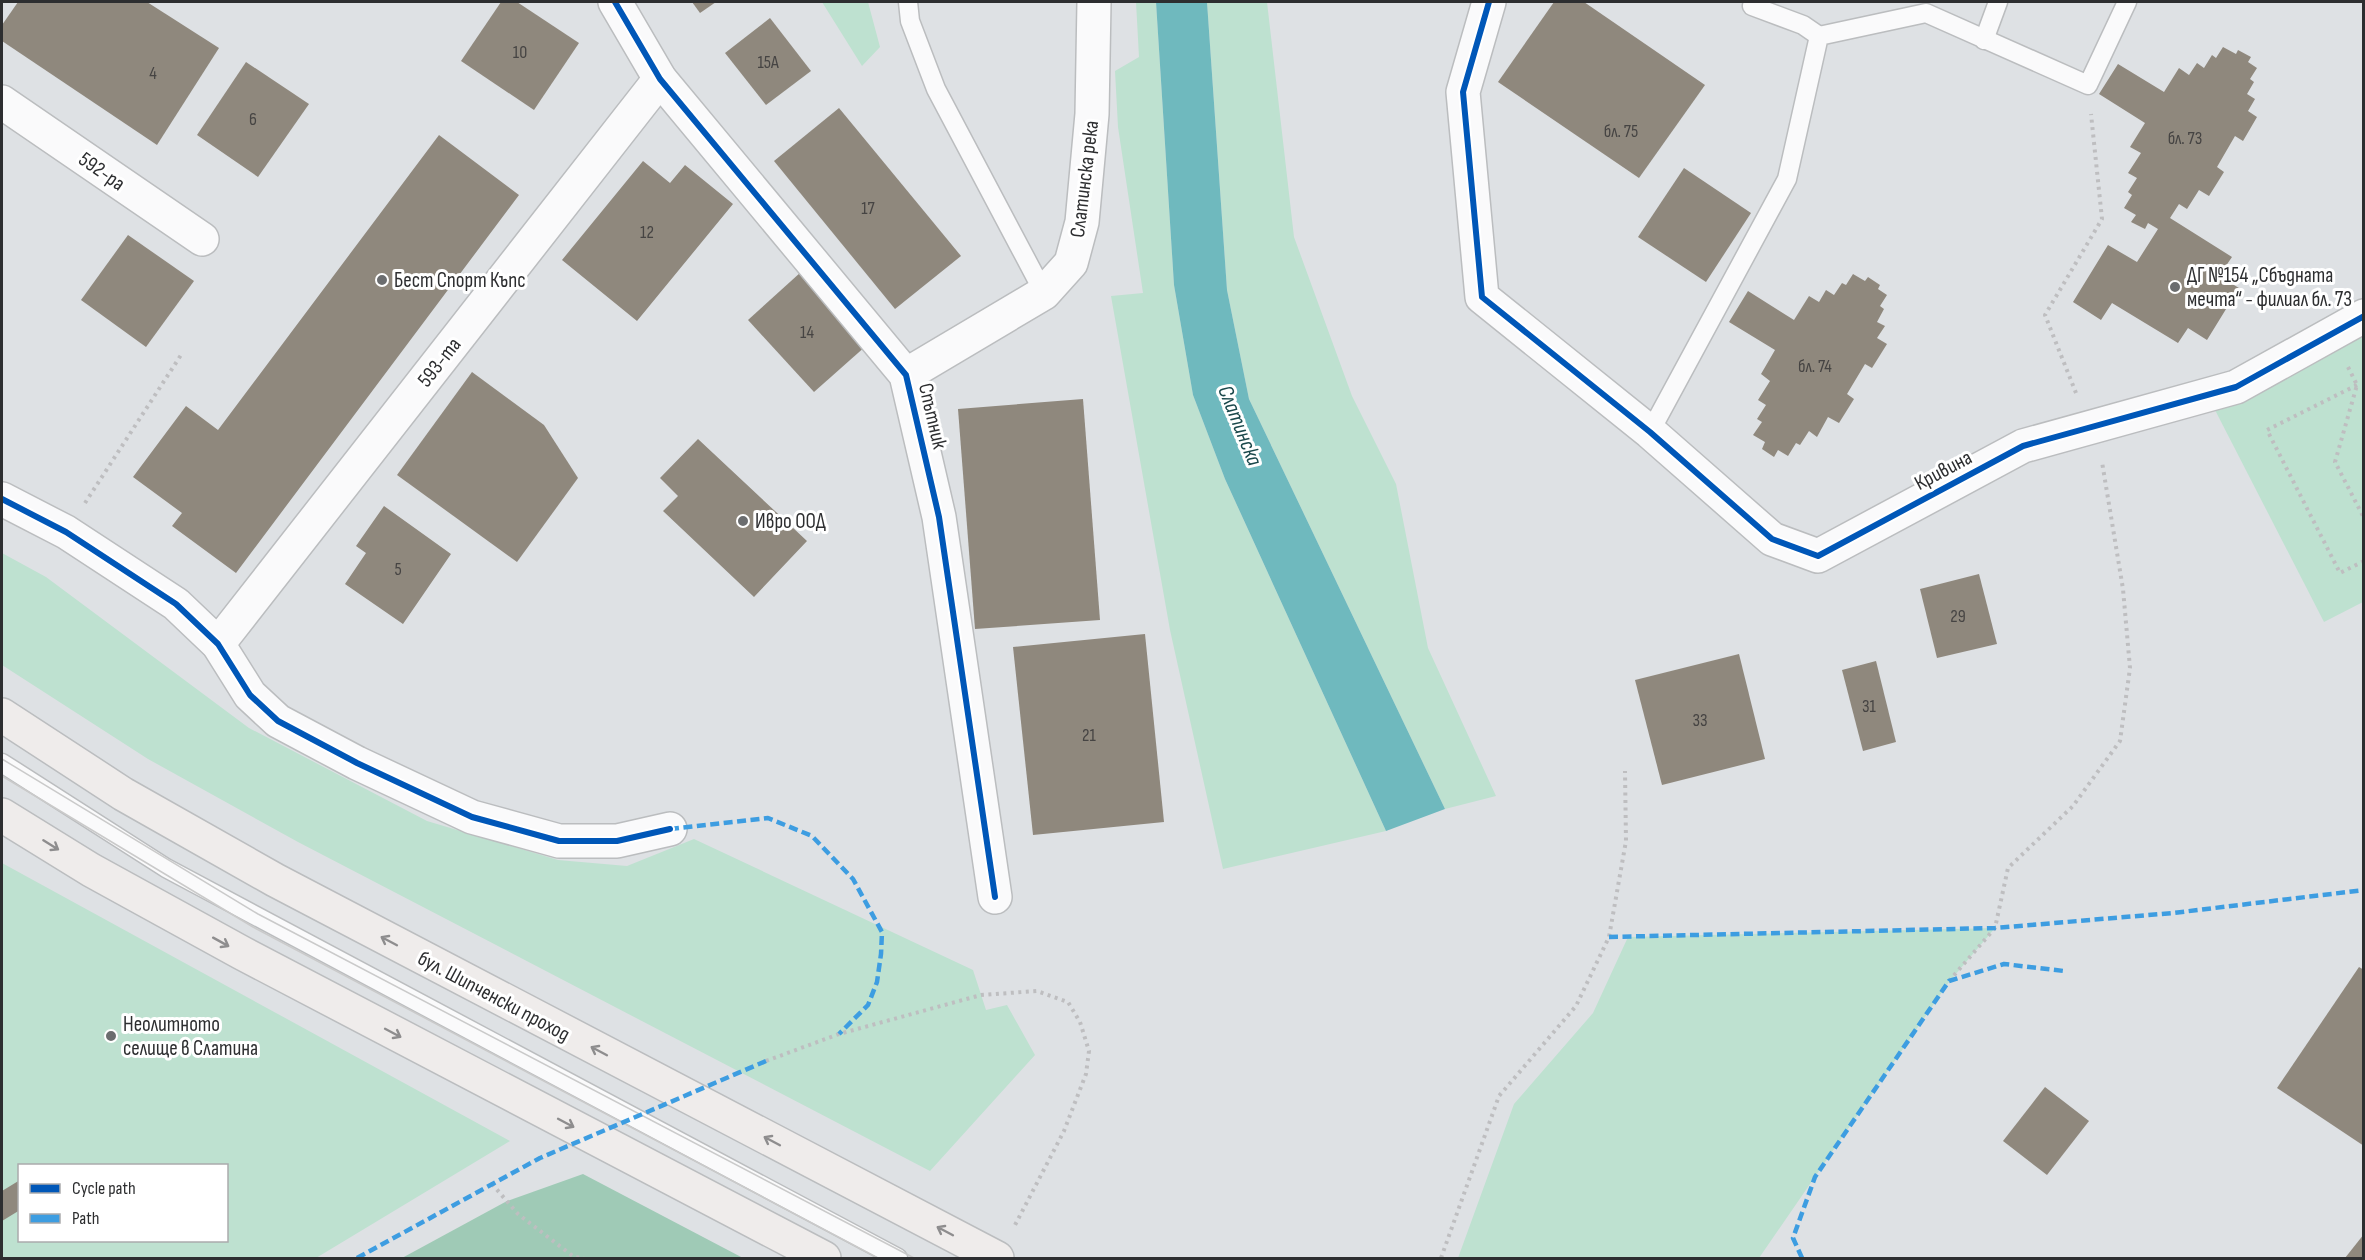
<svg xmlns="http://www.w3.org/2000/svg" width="2365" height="1260" viewBox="0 0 2365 1260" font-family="'Sofia Sans Condensed',sans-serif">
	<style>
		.green { fill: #bee1d0; fill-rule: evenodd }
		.forest { fill: #9fcab6 }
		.water { fill: #6fb9be }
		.building { fill: #8f887d }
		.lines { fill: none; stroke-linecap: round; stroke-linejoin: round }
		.service-casing { stroke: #bbbdbf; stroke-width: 21 }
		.minor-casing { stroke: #bbbdbf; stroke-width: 36 }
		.secondary-casing { stroke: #bbbdbf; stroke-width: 36 }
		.path { stroke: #bebec0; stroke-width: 4; stroke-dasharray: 3 4.5; stroke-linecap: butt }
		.service { stroke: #fafafb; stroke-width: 18 }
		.minor { stroke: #fafafb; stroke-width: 33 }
		.secondary { stroke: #efeceb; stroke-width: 33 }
		.tram { stroke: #cacaca; stroke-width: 1.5 }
		.quiet { stroke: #3d9de1; stroke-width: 4.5; stroke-dasharray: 9 4.5; stroke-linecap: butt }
		.cycleway-casing { stroke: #fff; stroke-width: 10 }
		.cycleway { stroke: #0057b8; stroke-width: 6 }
		.oneway { stroke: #8e8d8e }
		.poi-dot { fill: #6b6d6f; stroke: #fff; stroke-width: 2 }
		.labels { text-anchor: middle; stroke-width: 6; stroke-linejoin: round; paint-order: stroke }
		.number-label { font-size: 18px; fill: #464443 }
		.street-label { font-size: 21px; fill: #2d2e30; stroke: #fff }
		.poi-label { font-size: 21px; fill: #2d2e30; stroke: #fff; text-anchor: start }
		.water-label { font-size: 22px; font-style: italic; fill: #1a484b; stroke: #fff }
	</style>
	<rect width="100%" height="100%" fill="#dee1e4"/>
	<!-- green -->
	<g class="green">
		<path d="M822,2h46l12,45 -18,19z"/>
		<path d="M1136,2h20l18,283 19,110 32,84 161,352 -163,38 -53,-239 -59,-334 32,-3 -25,-166 -3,-56 24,-14z"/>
		<path d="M1207,2h60l27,235 58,159 44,88 32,164 68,148 -51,13 -196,-410 -22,-109z"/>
		<path d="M2363,335v267l-39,20 -109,-212z"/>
		<path d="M2,553l44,24 203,151 178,93 131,39 69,6 67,-27 279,131 13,40 21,-5 28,50 -105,116 -632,-329 -150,-83 -146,-94z"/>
		<path d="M2,863l508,278 -194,117h-314zM20,1166h206v74h-206z"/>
		<path d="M1995,928l-46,54 -190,276h-301l56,-154 79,-91 35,-76z"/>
	</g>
	<!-- forest -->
	<path class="forest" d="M583,1174l160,84h-341l105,-57z"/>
	<!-- water -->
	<path class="water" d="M1156,2h51l20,288 22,109 196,410 -59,22 -161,-352 -32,-84 -19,-110z"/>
	<!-- building -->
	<g class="building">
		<path d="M18,2h129l72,46 -62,97 -155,-104v-16z"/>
		<path d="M501,2h16l62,41 -45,67 -73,-49z"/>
		<path d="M692,2h24l-16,11z"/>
		<path d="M1554,2h30l121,83 -66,93 -141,-96z"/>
		<path d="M770,18l41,53 -45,34 -41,-52z"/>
		<path d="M2223,47l13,7 2,-4 13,7 -3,5 9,6 -7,11 4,3 -7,12 8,5 -7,12 9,6 -14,24 -8,-5 -18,31 7,5 -15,24 -10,-6 -12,19 -8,-5 -9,14 62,39 -13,19 20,12 -32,52 -19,-12 -10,15 -66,-40 -11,17 -28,-18 35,-57 29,17 21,-33 -10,-6 -3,6 -14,-7 5,-7 -12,-7 8,-13 -4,-3 9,-14 -9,-5 13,-20 -11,-6 15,-24 -46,-29 19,-30 46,28 15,-24 10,7 8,-12 7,5 8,-13 4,3z"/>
		<path d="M246,62l63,42 -51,73 -61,-42z"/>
		<path d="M839,108l122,148 -66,53 -121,-148z"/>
		<path d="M439,135l80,60 -283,378 -64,-47 10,-13 -49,-36 53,-71 32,24z"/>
		<path d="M643,161l27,22 15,-18 48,39 -96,117 -75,-61z"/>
		<path d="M1684,168l67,45 -45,69 -68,-45z"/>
		<path d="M128,235l66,46 -48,66 -65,-47z"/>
		<path d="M801,272l66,73 -53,47 -66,-72z"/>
		<path d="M1853,274l12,7 3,-4 12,8 -2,4 9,6 -7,11 4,3 -7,13 8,4 -8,12 10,6 -15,24 -7,-4 -18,30 7,5 -15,24 -11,-6 -11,20 -8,-6 -9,14 -4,-2 -8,13 -10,-6 -4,7 -12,-8 3,-7 -12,-7 9,-13 -5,-3 9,-14 -8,-5 12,-19 -9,-7 14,-24 -46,-28 19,-31 46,29 15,-24 10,6 7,-12 8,5 8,-12 4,2z"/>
		<path d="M472,372l72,53 34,53 -61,84 -120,-87z"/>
		<path d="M1083,399l17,221 -125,9 -17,-220z"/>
		<path d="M698,439l109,102 -53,56 -91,-86 15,-15 -18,-18z"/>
		<path d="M384,506l67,48 -48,70 -58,-40 21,-31 -10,-7z"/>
		<path d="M1979,574l18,70 -60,14 -17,-69z"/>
		<path d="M1145,634l19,188 -131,13 -20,-188z"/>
		<path d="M1739,654l26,105 -103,26 -27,-105z"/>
		<path d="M1876,661l20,81 -33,9 -21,-81z"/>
		<path d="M2359,967l5,3v176l-87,-58z"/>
		<path d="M2045,1087l44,34 -42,54 -44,-34z"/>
		<path d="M20,1180v30l-18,11v-30z"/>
		<path d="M2364,1234v24h-19z"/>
	</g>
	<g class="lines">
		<!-- service casing -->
		<g class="service-casing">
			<g id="service">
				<path d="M908,2l2,19 26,68 108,204"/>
				<path d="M1752,6l51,19 16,11"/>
				<path d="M1984,40l14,-38"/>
				<path d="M1650,432l137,-253 32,-143 107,-23 162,72 39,-83"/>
				<path d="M2,763l164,105 732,390"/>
			</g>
		</g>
		<!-- minor casing -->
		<g class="minor-casing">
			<g id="minor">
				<path d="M615,2l45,77 246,296 33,142 56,380"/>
				<path d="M1489,2l-26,90 19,205 168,135 122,107 46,17 205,-110 213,-59 128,-71"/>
				<path d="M2,102l200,137"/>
				<path d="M906,375l138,-82 27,-30 11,-41 10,-108 2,-112"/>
				<path d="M2,499l64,33 110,72 42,40 32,51 28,26 79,42 115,54 87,24h58l53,-12"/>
				<path d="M218,644l442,-565"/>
			</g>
		</g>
		<!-- secondary casing -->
		<g class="secondary-casing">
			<g id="secondary">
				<path d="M2,715l121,79 152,86 722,378"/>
				<path d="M2,815l89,55 151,83 582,305"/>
			</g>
		</g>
		<!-- path -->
		<g class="path">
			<path d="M2348,367l9,18 -22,77 29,56"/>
			<path d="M2357,385l-90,45 73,143 24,-12"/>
			<path d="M2076,393l-31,-78 57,-96 -11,-105"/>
			<path d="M85,503l96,-148"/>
			<path d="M1949,981l46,-53 13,-60 65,-62 47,-65 10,-73 -7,-79 -21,-127"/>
			<path d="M766,1061l73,-27 142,-39 56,-4 31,11 12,20 9,29 -3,23 -22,57 -50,96"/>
			<path d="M492,1184l26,30 56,43 10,1"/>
			<path d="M1441,1258l58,-162 77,-90 33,-69 17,-96 -1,-70"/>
		</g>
		<!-- service -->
		<use href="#service" class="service"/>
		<!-- minor -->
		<use href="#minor" class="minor"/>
		<!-- secondary -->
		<use href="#secondary" class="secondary"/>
		<!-- tram -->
		<g class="tram">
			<path d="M2,759l256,155 656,344"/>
			<path d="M2,776l251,151 625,331"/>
		</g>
		<!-- quiet -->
		<g class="quiet">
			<path d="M670,829l98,-11 44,18 41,43 29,53 -1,22 -4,28 -9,23 -29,29"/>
			<path d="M1609,937l386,-9 178,-15 191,-23"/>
			<path d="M357,1258l183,-100 226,-97"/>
			<path d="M1802,1258l-9,-20 22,-61 134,-196 55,-17 60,7"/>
		</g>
		<!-- cycleway casing -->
		<g class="cycleway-casing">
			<g id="cycleway">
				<path d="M615,2l45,77 246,296 33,142 56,380"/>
				<path d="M1489,2l-26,90 19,205 168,135 122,107 46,17 205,-110 213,-59 128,-71"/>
				<path d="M2,499l64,33 110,72 42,40 32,51 28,26 79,42 115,54 87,24h58l53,-12"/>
			</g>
		</g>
		<!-- cycleway -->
		<use href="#cycleway" class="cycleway"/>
	</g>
	<!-- one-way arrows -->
	<defs><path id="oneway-shaft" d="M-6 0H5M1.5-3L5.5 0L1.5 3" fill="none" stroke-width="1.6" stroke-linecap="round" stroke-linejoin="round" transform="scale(1.5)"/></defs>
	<g class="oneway">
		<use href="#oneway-shaft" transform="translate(51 845) rotate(32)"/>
		<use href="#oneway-shaft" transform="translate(389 941) rotate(-152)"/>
		<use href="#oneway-shaft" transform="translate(221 942) rotate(29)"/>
		<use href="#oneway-shaft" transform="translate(393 1033) rotate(28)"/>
		<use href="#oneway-shaft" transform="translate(599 1051) rotate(-152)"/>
		<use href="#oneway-shaft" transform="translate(566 1123) rotate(28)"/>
		<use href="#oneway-shaft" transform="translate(772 1141) rotate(-152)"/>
		<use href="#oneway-shaft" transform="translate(945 1231) rotate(-152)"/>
	</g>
	<!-- markers -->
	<g class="poi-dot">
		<circle cx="382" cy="280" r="6"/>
		<circle cx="2175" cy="287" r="6"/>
		<circle cx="743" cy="521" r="6"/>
		<circle cx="111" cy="1036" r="6"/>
	</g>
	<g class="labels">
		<!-- number labels -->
		<g class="number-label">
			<text x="520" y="58">10</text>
			<text x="768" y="68">15А</text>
			<text x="153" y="79">4</text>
			<text x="253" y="125">6</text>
			<text x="1621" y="137">бл. 75</text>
			<text x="2185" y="144">бл. 73</text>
			<text x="868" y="214">17</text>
			<text x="647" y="238">12</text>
			<text x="807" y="338">14</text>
			<text x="1815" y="372">бл. 74</text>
			<text x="398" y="575">5</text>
			<text x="1958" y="622">29</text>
			<text x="1869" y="712">31</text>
			<text x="1700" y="726">33</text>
			<text x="1089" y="741">21</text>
		</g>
		<!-- street labels -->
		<g class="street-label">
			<text transform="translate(102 171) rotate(35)" y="7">592-ра</text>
			<text transform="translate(1084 179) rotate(-83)" y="7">Слатинска река</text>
			<text transform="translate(439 362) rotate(-52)" y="7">593-та</text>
			<text transform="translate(933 416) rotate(77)" y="7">Спътник</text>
			<text transform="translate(1943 470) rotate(-28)" y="7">Кривина</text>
			<text transform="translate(494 996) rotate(28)" y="7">бул. Шипченски проход</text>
		</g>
		<!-- poi labels -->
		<g class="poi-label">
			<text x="2187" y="282">ДГ №154 „Сбъдната<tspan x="2187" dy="24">мечта“ - филиал бл. 73</tspan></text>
			<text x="394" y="287">Бест Спорт Къпс</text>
			<text x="755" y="528">Ивро ООД</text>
			<text x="123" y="1031">Неолитното<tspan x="123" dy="24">селище в Слатина</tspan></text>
		</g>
		<!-- water labels -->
		<g class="water-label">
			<text transform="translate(1241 425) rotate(68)" y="8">Слатинска</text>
		</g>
	</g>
	<!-- border -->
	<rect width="2365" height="1260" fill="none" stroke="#2d2e30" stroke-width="6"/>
	<!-- legend -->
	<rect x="18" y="1164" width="210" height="78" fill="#ffffff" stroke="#ababac" stroke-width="1.5"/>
	<rect x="30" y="1184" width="30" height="9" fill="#0057b8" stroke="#ababac" stroke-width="1.5"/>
	<text x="72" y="1194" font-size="18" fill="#2d2e30">Cycle path</text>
	<rect x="30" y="1214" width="30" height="9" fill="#3d9de1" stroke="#ababac" stroke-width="1.5"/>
	<text x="72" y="1224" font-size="18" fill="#2d2e30">Path</text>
</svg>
